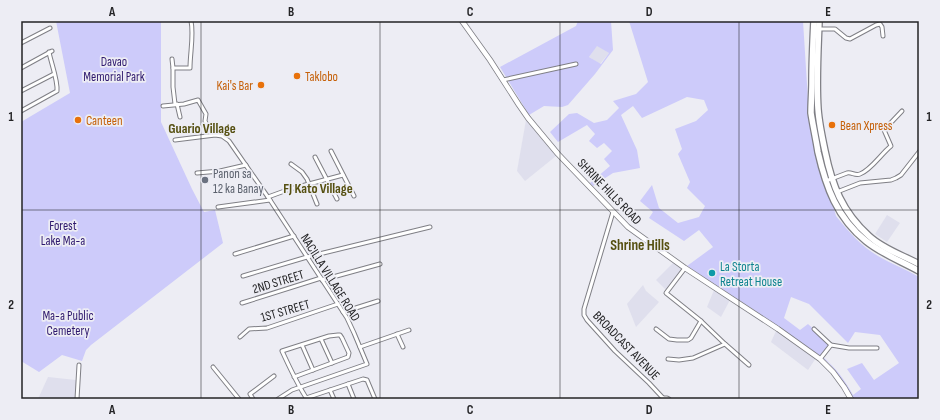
<svg xmlns="http://www.w3.org/2000/svg" width="940" height="420" viewBox="0 0 940 420" font-family="'Sofia Sans Condensed',sans-serif">
	<style>
		.built { fill: #dfdfed }
		.green { fill: #cdcbfa; fill-rule: evenodd }
		.lines { fill: none; stroke-linecap: round; stroke-linejoin: round }
		.street-casing { stroke: #7f7f85; stroke-width: 5 }
		.secondary-casing { stroke: #7f7f85; stroke-width: 6 }
		.highway-casing { stroke: #7f7f85; stroke-width: 8 }
		.street { stroke: #fff; stroke-width: 3 }
		.secondary { stroke: #fff; stroke-width: 4.5 }
		.highway { stroke: #fff; stroke-width: 5.5 }
		.grid { fill: none; stroke: #232325; stroke-width: 1; stroke-opacity: 0.55 }
		.food-dot { fill: #e8710a; stroke: #ededf4; stroke-width: 1.5 }
		.worship-dot { fill: #6b7280; stroke: #ededf4; stroke-width: 1.5 }
		.culture-dot { fill: #0f9aa8; stroke: #ededf4; stroke-width: 1.5 }
		.labels { text-anchor: middle; stroke-width: 3.5; stroke-linejoin: round; paint-order: stroke }
		.park-label { font-size: 13px; fill: #2e186d; stroke: #ededf4 }
		.food-label { font-size: 13px; fill: #c56008; stroke: #ededf4; text-anchor: start }
		.worship-label { font-size: 13px; fill: #5b616d; stroke: #ededf4; text-anchor: start }
		.street-label { font-size: 13px; fill: #232325; stroke: #ededf4 }
		.culture-label { font-size: 13px; fill: #0d838f; stroke: #ededf4; text-anchor: start }
		.neighbourhood-label { font-size: 14px; font-weight: bold; fill: #565011; stroke: #ededf4 }
		.quarter-label { font-size: 15px; font-weight: bold; fill: #565011; stroke: #ededf4 }
		.neatline { fill: none; stroke: #232325; stroke-width: 1.5 }
		.grid-label { font-size: 13px; text-anchor: middle; font-weight: bold; fill: #232325 }
	</style>
	<rect width="100%" height="100%" fill="#ededf4"/>
	<!-- built -->
	<g class="built">
		<path d="M597,45l12,8 -9,11 -11,-7z"/>
		<path d="M526,120l30,36 -31,25 -8,-10z"/>
		<path d="M887,215l13,8 -13,19 -12,-8z"/>
		<path d="M674,262l10,7 -17,22 -11,-11z"/>
		<path d="M643,285l3,6 13,11 -23,25 -9,-23z"/>
		<path d="M714,290l16,10 -9,17 -14,-10z"/>
		<path d="M776,331l40,27 -8,12 -37,-28z"/>
		<path d="M48,377l28,3v19h-38z"/>
	</g>
	<!-- green -->
	<g class="green">
		<path d="M56,21h105v101l31,67 12,23 11,-2 8,33 -132,102 -5,5 -4,11 -20,-6 -23,17 -18,-11v-239l49,-29z"/>
		<path d="M578,21h33l2,29 -18,24 -27,31 -6,2 -18,-1 -15,9 -29,-48 76,-41zM597,46l12,7 -8,11 -12,-7z"/>
		<path d="M629,21h174l6,95 27,100c12,15 25,30 42,40 13,8 28,13 41,21v122h-65l-17,-26 -8,-10 -10,-8 -59,-41 -73,-48 26,-19 -14,-17 -15,11 -35,-23 4,-6 -13,-11 12,-16 7,23 19,15 21,-6 6,-11 -18,-18 3,-6 -12,-28 4,-5 -7,-20 21,-8 12,-11 -4,-10 -17,-3 -45,21 -9,-12 -12,9 16,35 3,18 -27,5 -20,13 -3,-3 20,-17 -6,-7 8,-8 -8,-8 -7,5 -8,-7 6,-7 -8,-9 -29,17 -8,-10 19,-18 8,-1 17,10 13,-3 12,-12 -6,-7 23,-7 12,-12zM791,297l18,7 39,39 7,-11 25,3 19,28 -25,17 -12,-17 -15,6 14,20 -8,6c-8,-15 -18,-28 -31,-39l9,-11 -23,-21 -8,6 -16,-12z"/>
	</g>
	<g class="lines">
		<!-- street casing -->
		<g class="street-casing">
			<g id="street">
				<path d="M817,29h18l11,9 4,1 26,-14 4,-1 2,3 1,9"/>
				<path d="M21,43l29,-15"/>
				<path d="M172,59l1,9"/>
				<path d="M21,68l31,-17"/>
				<path d="M503,80l73,-16"/>
				<path d="M21,91l33,-17"/>
				<path d="M175,104l-2,-17v-19h17c0,-15 4,-33 1,-47"/>
				<path d="M177,104l3,13"/>
				<path d="M163,106l21,-2 14,-4 8,14 -1,7 7,14"/>
				<path d="M21,111l36,-20c1,-11 -6,-28 -8,-39"/>
				<path d="M175,140l40,-5 7,1 7,5 41,59 77,118 7,15 13,31 -75,26 -14,9"/>
				<path d="M331,151l23,45"/>
				<path d="M315,157l22,42"/>
				<path d="M291,164l11,8 5,7 10,25"/>
				<path d="M197,173l23,-2 26,-6"/>
				<path d="M826,181l21,-8c5,-1 8,3 13,1 11,-4 21,-20 31,-28l-7,-16 18,-19"/>
				<path d="M837,192l23,-9 31,-3 5,-2 5,-3 18,-23"/>
				<path d="M268,197l22,-8 53,-14"/>
				<path d="M218,207l52,-7"/>
				<path d="M613,212l-29,97v6l3,5 28,31 34,32 14,15"/>
				<path d="M235,254l59,-18"/>
				<path d="M685,268l-19,25 35,28 24,23 24,21"/>
				<path d="M243,276l64,-19 123,-30"/>
				<path d="M322,280l58,-16"/>
				<path d="M242,303l79,-25"/>
				<path d="M343,312l35,-11"/>
				<path d="M656,329l13,10 8,1h11l3,-2 10,-17"/>
				<path d="M814,329l17,16 18,3h28"/>
				<path d="M397,334l6,13"/>
				<path d="M240,337l9,-8 18,-1 71,-24"/>
				<path d="M321,339l11,24"/>
				<path d="M302,345l11,25"/>
				<path d="M360,347l49,-17"/>
				<path d="M668,359l11,1 14,-2 32,-14"/>
				<path d="M820,359l11,-14"/>
				<path d="M213,367l26,32"/>
				<path d="M294,377l54,-20 1,-4 -7,-15 -2,-3h-2l-9,1 -47,15c8,17 15,33 25,48"/>
				<path d="M348,384l6,15"/>
				<path d="M330,390l4,9"/>
				<path d="M306,398l57,-19 4,1 8,19"/>
				<path d="M663,398h4l2,1"/>
				<path d="M77,399l2,-34"/>
				<path d="M253,399l-3,-5 24,-18"/>
			</g>
		</g>
		<!-- secondary casing -->
		<g class="secondary-casing">
			<path id="secondary" d="M462,21l28,39 29,45 9,13 30,36 70,73 57,41 93,61 42,30 13,13 11,15 7,12"/>
		</g>
		<!-- highway casing -->
		<g class="highway-casing">
			<g id="highway">
				<path d="M814,21c-1,20 -2,41 -2,61 0,10 -1,21 -1,31 2,13 5,26 7,39 8,35 19,66 48,89 16,13 35,20 53,30"/>
				<path d="M819,21c-1,29 -3,59 -1,88 1,14 4,28 7,42 7,34 17,61 44,85 14,13 33,19 50,28"/>
			</g>
		</g>
		<!-- street -->
		<use href="#street" class="street"/>
		<!-- secondary -->
		<use href="#secondary" class="secondary"/>
		<!-- highway -->
		<use href="#highway" class="highway"/>
	</g>
	<!-- grid -->
	<path class="grid" d="M201,21v378M380,21v378M560,21v378M739,21v378M21,210h898"/>
	<!-- markers -->
	<g class="food-dot">
		<circle cx="297" cy="76" r="4"/>
		<circle cx="261" cy="85" r="4"/>
		<circle cx="78" cy="120" r="4"/>
		<circle cx="832" cy="125" r="4"/>
	</g>
	<circle class="worship-dot" cx="205" cy="180" r="4"/>
	<circle class="culture-dot" cx="712" cy="273" r="4"/>
	<g class="labels">
		<!-- park labels -->
		<g class="park-label">
			<text x="114" y="66">Davao<tspan x="114" dy="15">Memorial Park</tspan></text>
			<text x="63" y="230">Forest<tspan x="63" dy="15">Lake Ma-a</tspan></text>
			<text x="68" y="320">Ma-a Public<tspan x="68" dy="15">Cemetery</tspan></text>
		</g>
		<!-- food labels -->
		<g class="food-label">
			<text x="305" y="81">Taklobo</text>
			<text x="253" y="90" text-anchor="end">Kai's Bar</text>
			<text x="86" y="125">Canteen</text>
			<text x="840" y="130">Bean Xpress</text>
		</g>
		<!-- worship labels -->
		<g class="worship-label">
			<text x="213" y="178">Panon sa<tspan x="213" dy="15">12 ka Banay</tspan></text>
		</g>
		<!-- street labels -->
		<g class="street-label">
			<text transform="translate(610 191) rotate(46)" y="5">SHRINE HILLS ROAD</text>
			<text transform="translate(331 277) rotate(58)" y="5">NACILLA VILLAGE ROAD</text>
			<text transform="translate(278 281) rotate(-17)" y="5">2ND STREET</text>
			<text transform="translate(285 310) rotate(-16)" y="5">1ST STREET</text>
			<text transform="translate(627 345) rotate(46)" y="5">BROADCAST AVENUE</text>
		</g>
		<!-- culture labels -->
		<g class="culture-label">
			<text x="720" y="271">La Storta<tspan x="720" dy="15">Retreat House</tspan></text>
		</g>
		<!-- neighbourhood labels -->
		<g class="neighbourhood-label">
			<text x="202" y="133">Guario Village</text>
			<text x="318" y="193">FJ Kato Village</text>
		</g>
		<!-- quarter labels -->
		<g class="quarter-label">
			<text x="640" y="250">Shrine Hills</text>
		</g>
	</g>
	<!-- border -->
	<rect width="940" height="420" fill="none" stroke="#ededf4" stroke-width="44"/>
	<rect x="22" y="22" width="896" height="376" class="neatline"/>
	<g class="grid-label">
		<text x="112" y="16">A</text>
		<text x="291" y="16">B</text>
		<text x="470" y="16">C</text>
		<text x="649" y="16">D</text>
		<text x="828" y="16">E</text>
		<text x="11" y="121">1</text>
		<text x="929" y="121">1</text>
		<text x="11" y="309">2</text>
		<text x="929" y="309">2</text>
		<text x="112" y="414">A</text>
		<text x="291" y="414">B</text>
		<text x="470" y="414">C</text>
		<text x="649" y="414">D</text>
		<text x="828" y="414">E</text>
	</g>
</svg>
